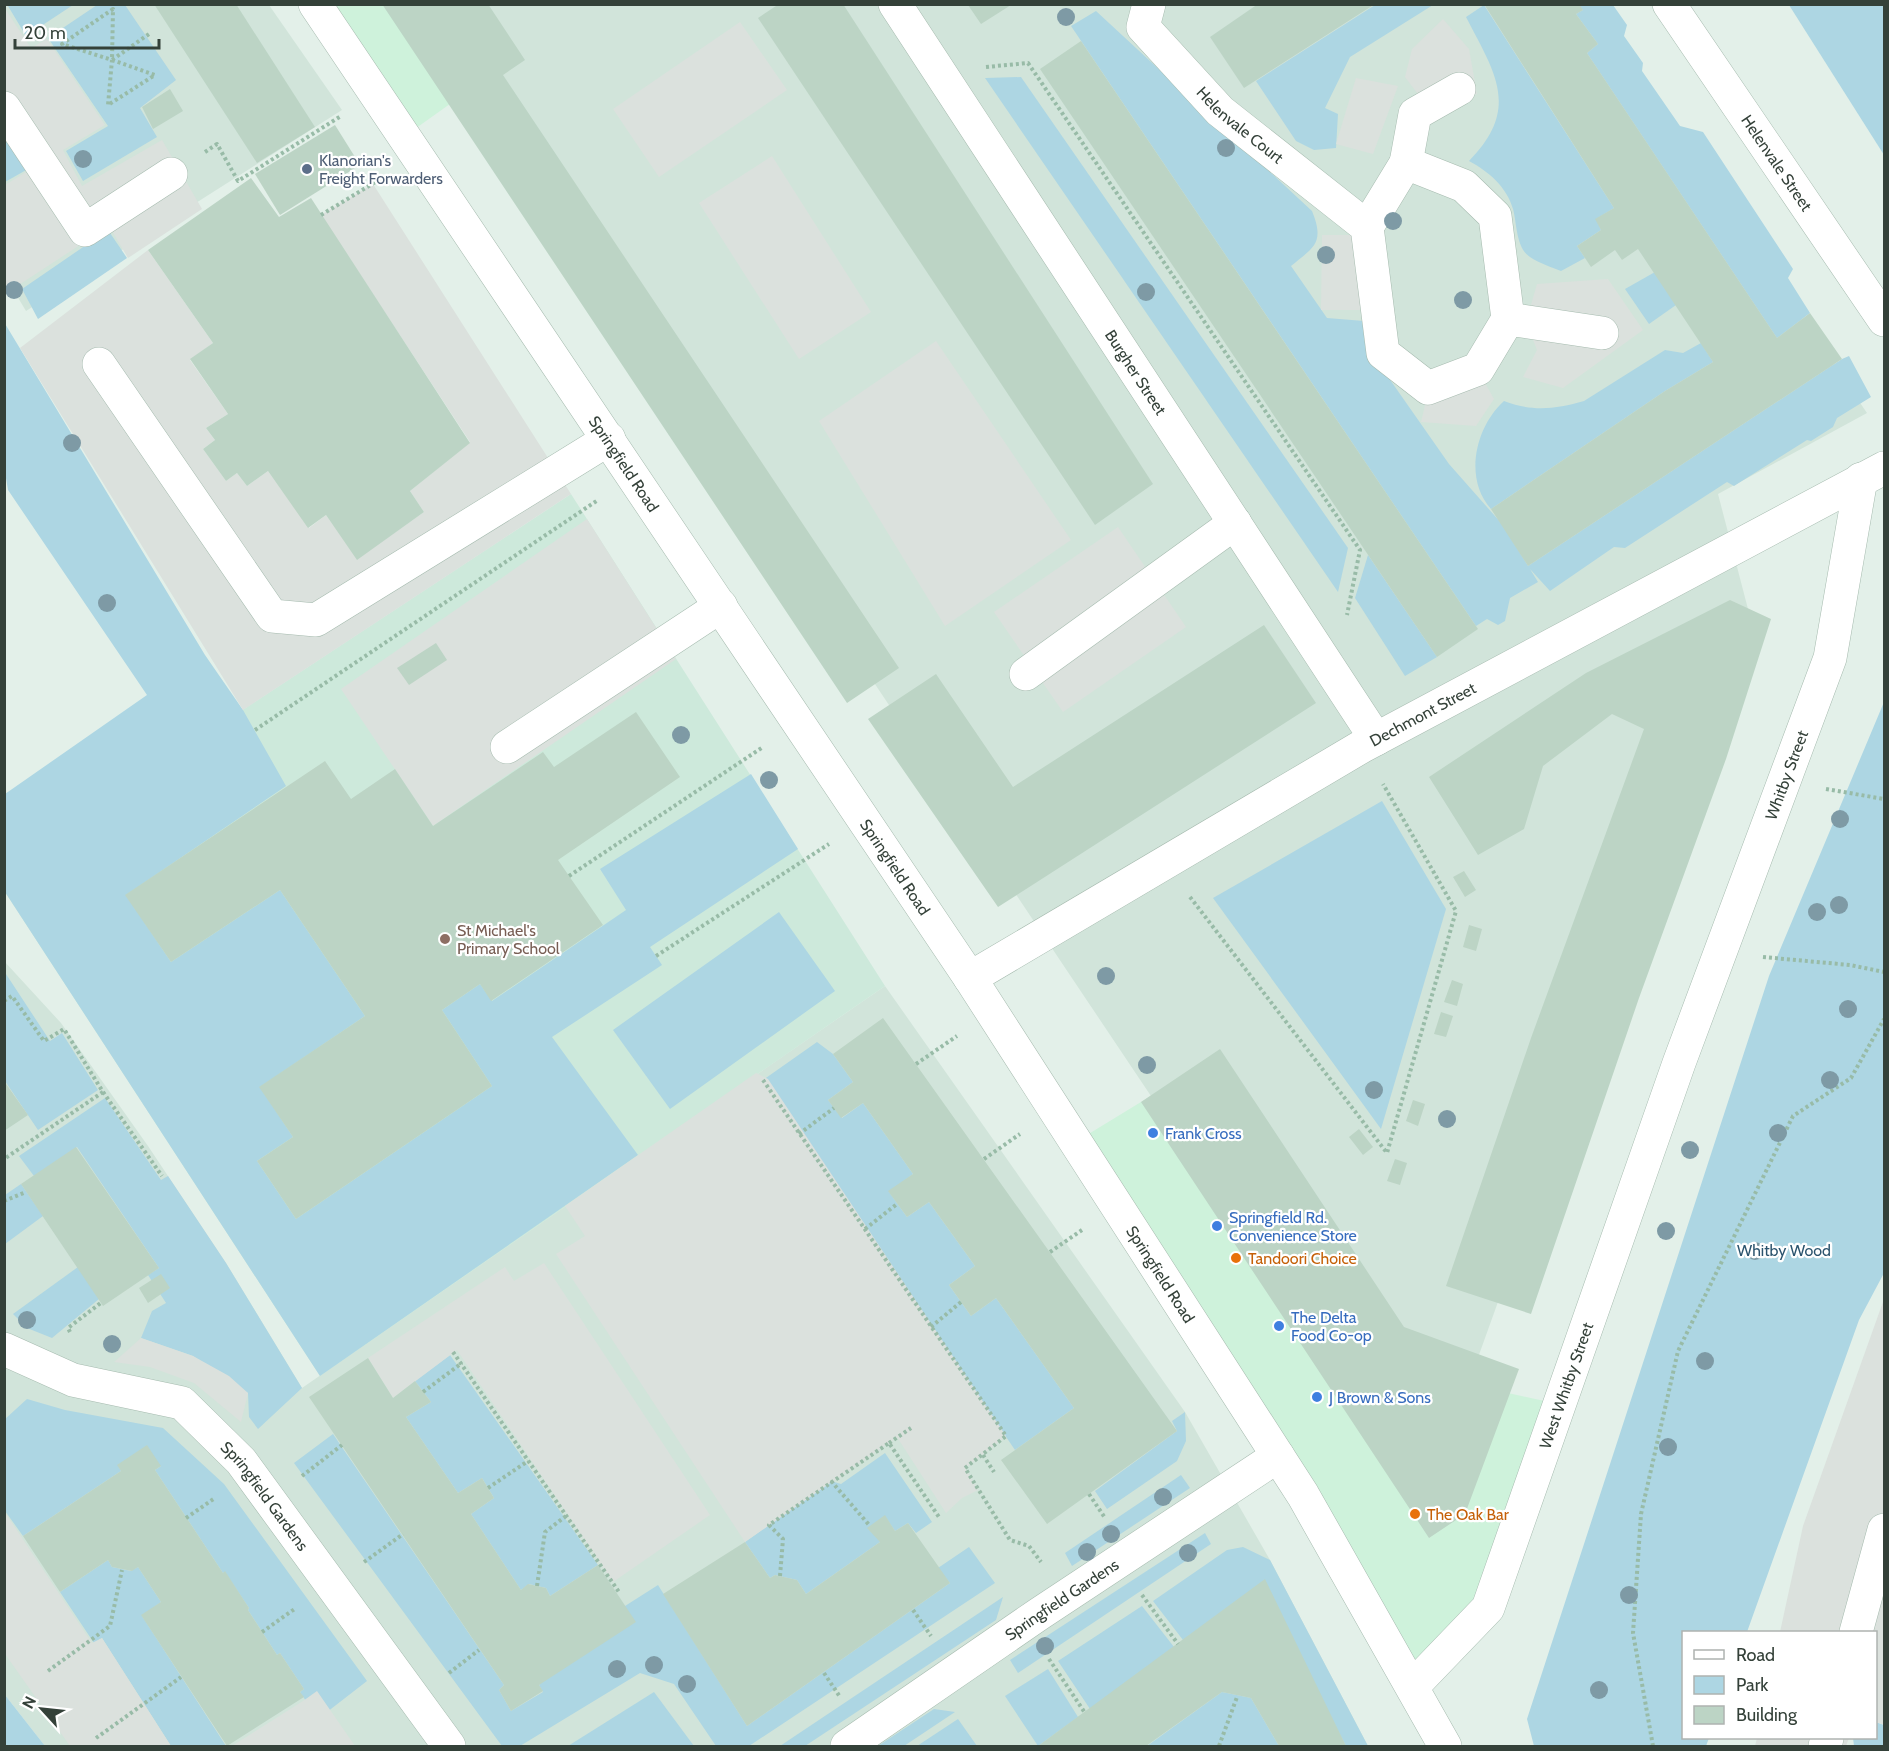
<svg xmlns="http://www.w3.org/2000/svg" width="1889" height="1751" viewBox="0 0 1889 1751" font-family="Cabin,sans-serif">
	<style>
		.residential { fill: #d1e4da }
		.commercial { fill: #cef2db }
		.education { fill: #cde9db }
		.green { fill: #add6e3 }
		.parking { fill: #dbe1dd }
		.building { fill: #bcd4c5 }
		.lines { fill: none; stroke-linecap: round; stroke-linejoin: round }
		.minor-casing { stroke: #a6bbaf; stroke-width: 34 }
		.path { stroke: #98bba7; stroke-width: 4; stroke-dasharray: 3 3; stroke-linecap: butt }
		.minor { stroke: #fff; stroke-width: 33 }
		.tree { fill: #7e9aa5 }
		.service-dot { fill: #5c6f8a; stroke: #fff; stroke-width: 2 }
		.education-dot { fill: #8d6e63; stroke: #fff; stroke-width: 2 }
		.shop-dot { fill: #3f7fe0; stroke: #fff; stroke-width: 2 }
		.food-dot { fill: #e8710a; stroke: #fff; stroke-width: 2 }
		.labels { text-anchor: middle; stroke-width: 4.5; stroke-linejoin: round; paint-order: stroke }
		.street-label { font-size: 16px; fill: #344139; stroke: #fff }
		.service-label { font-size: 16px; fill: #4e5e75; stroke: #fff; text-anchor: start }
		.education-label { font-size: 16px; fill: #785e54; stroke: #fff; text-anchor: start }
		.shop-label { font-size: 16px; fill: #366cbe; stroke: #fff; text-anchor: start }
		.park-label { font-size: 16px; fill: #2b546e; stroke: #fff }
		.food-label { font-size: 16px; fill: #c56008; stroke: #fff; text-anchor: start }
	</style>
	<rect width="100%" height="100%" fill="#e3f0e9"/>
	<!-- residential -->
	<g class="residential">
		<path d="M5,5h264l73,105 -316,201 -21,-35z"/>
		<path d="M420,5h1168l279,408 -149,81 36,138 -141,350 -188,523z"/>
		<path d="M4,961l57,62 87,123 78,117 76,125 583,-402 300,426 85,148 98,186h-1323l-40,-51z"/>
	</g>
	<!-- commercial -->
	<g class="commercial">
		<path d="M326,5h119l47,69 -80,57z"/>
		<path d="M1159,1091l265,398 39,-106 86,19 -69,197 -66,66 -332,-527z"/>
	</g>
	<!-- education -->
	<path class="education" d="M571,494l314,492 -565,390 -315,-484 -1,-98 240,-85z"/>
	<!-- green -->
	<g class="green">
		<path d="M10,5v-1l63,1 -47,31 -18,-30z"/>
		<path d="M97,5h28l51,75 -36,28 17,29 -74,44 -17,-30 42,-25 -60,-88z"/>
		<path d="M1375,5h58l-83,52 -25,51 13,6 -2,34 -22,2 -18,-9 -40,-60z"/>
		<path d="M1484,5l130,203 -18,11 5,11 -24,16 8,12 -24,13c-10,-4 -22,-8 -31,-14 -14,-9 -13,-33 -17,-48 -6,-22 -25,-38 -44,-48 52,-53 26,-88 -3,-144z"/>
		<path d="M1579,5h34l14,20 -3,11 19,27 -1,8 38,55 23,6 90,137 -5,9 22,35 -33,25 -190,-285 11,-9 -22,-30 7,-4z"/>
		<path d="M1789,5h95v150z"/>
		<path d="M1096,11l216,200c13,32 2,36 -21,55l36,52 37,3 22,53 63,90 53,60 26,42 314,-207 7,-3 22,41 -34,21 -4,9 -22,14 -4,-1 -73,46 -7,-4 -102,66 -11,-1 -64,44 -20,-22 8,13 -28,16 -5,23 -7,4 -11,-6 -11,7 -405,-600z"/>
		<path d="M1021,77l327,471 -10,44 -353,-514z"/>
		<path d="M4,127l24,42 -23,13h-1z"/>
		<path d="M108,230l19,28 -89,61 -16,-30z"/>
		<path d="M1655,272l21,33 -27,19 -24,-35z"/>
		<path d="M4,322l201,333 38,55 43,76 -160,109 45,67 109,-72 85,126 -105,71 33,50 -36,24 39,58 196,-133 -50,-76 38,-26 12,17 134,-91 -26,-41 151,-95 47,75 -148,98 12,18 -110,72 86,118 -318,221 -315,-484v-98l142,-99 -139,-205 -4,-24z"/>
		<path d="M1701,343l12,19 -48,29 -174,118c-28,-31 -15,-83 13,-108 28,11 52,8 80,0l81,-51 18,3z"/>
		<path d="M1368,555l69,102 -32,19 -50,-78z"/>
		<path d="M1884,702v571l-25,47 -112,312h-63v106h25l-3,8h-172l-7,-27 242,-743z"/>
		<path d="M1382,801l64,108 -65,220 -168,-231z"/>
		<path d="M779,912l56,79 -165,118 -57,-79z"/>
		<path d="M4,971l46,70 12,-8 36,57 -60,40 -33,-49z"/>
		<path d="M817,1042l16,12 20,28 -25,18 14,18 21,-15 50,71 -24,18 18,25 22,-15 46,64 -26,19 22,31 25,-18 78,110 -59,42 -252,-370z"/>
		<path d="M105,1098l56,82 7,-4 58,87 76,125 -44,41 -9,-12 -1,-24 -55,-37 -52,-18 11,-27 14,-8 -18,-28 11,-7 -82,-121 -43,29 -15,-20z"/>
		<path d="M21,1184l22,32 -38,28v-49z"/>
		<path d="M78,1267l21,32 -47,39 -25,-10 -14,-14z"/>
		<path d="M450,1355l148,210 -48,31 -4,-8 -17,-4 -8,6 -50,-76 23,-16 -12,-20 -24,15 -52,-76 25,-15 -16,-21z"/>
		<path d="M27,1399l38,11 98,18 61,56 143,197 -49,38 -18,-27 4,-3 -24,-36 -3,2 -29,-45 1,-2 -24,-36 -2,1 -68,-103 6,-4 -43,-1 3,6 -98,65 -18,-25 -1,-91z"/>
		<path d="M1185,1412l1,29 -9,20 -70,48 -12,-18 82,-60 -5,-10z"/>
		<path d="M333,1434l171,251 -5,5 12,21 32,-19 -4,-7 86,-79 33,-21 89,141 203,-143 -12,-15 31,-21 26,36 -246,163h-33l-42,-62 -34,-11 -120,73h-18l-208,-283z"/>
		<path d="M885,1453l47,69 -16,11 -8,-10 -13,8 -10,-15 -5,26 -74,52 -9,-14 -22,-5 -5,3 -25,-36 86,-61 10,3z"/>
		<path d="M1181,1475l9,13 -118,78 -7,-13z"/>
		<path d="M1205,1533l6,11 -193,129 -8,-13z"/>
		<path d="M1243,1547l27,13 98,186h-22l-17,-33 -146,-73 -30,-39 74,-51z"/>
		<path d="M108,1560l4,7 19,4 7,-4 23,35 -19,14 84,130h-55l-69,-108 -8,5 -34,-51z"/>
		<path d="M1003,1597l-7,23 -191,126h-25z"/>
		<path d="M1142,1606l32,41 -84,62 -32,-48z"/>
		<path d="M1048,1669l30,48 -40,29 -33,-50z"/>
		<path d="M654,1692l40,54h-126z"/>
		<path d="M1222,1692l29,6 28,48h-132z"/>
		<path d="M5,1695l40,51h-40z"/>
		<path d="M934,1709l21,3 -51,34h-26z"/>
		<path d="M958,1719l19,27h-60z"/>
		<path d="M1876,1722l8,3v21h-30l-1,-8h23z"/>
	</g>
	<!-- parking -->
	<g class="parking">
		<path d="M4,7l27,41 16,-9 58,86 -42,25 19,36 80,-46 40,69 -74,49 -19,-32 -104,68v-109l26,-16 -26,-44z"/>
		<path d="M1443,19l26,30 8,45 -47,16 -25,-33 7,-28z"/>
		<path d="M740,22l47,68 -128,87 -46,-68z"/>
		<path d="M1356,78l42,8 -25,68 -37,-10z"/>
		<path d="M772,156l99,156 -72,47 -100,-156z"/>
		<path d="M373,184l198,310 -328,216 -223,-362 128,-98 65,93 -23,17 38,54 -22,14 9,12 -12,9 23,32 11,-8 10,13 21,-15 41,57 17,-13 31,44 67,-47 -14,-21 60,-49 -149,-227z"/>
		<path d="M1322,235h38v75h-39z"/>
		<path d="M1608,279l35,51 -80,58 -40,-11 14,-27 -11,-28 11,-38z"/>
		<path d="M936,341l135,199 -126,86 -126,-205z"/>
		<path d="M1479,372l15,27 -18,27 -55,-4 7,-29z"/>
		<path d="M587,519l89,140 -243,167 -92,-137z"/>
		<path d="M1118,527l68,100 -123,85 -69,-100z"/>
		<path d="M756,1073l12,6 238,357 -41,32 13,22 -16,8 -16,15 -49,-76 -152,105 -189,-288 29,-18 -20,-30z"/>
		<path d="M544,1263l166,252 -97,67 -156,-232 -64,48 -25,-40 137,-91 9,14z"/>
		<path d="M1884,1299v426l-8,-3v-90h-96l23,-106z"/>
		<path d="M141,1338l52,18 36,20 19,17 -7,29 -47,-39 -44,-16 -36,-5z"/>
		<path d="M4,1511l88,132 10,-5 69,108h-101l-65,-92z"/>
		<path d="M317,1691l38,55h-123l71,-45z"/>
		<path d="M1757,1738h92l-3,8h-91z"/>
	</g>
	<!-- building -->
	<g class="building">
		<path d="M154,4h82l79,123 -58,36z"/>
		<path d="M382,4h106l37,56 -22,15 396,593 -52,35z"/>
		<path d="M779,4h64l310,480 -58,41 -337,-507z"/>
		<path d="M1258,4h117l-131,84 -34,-51z"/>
		<path d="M1484,4h95l4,6 -7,4 22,30 -11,9 190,285 33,-25 32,46 -314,207 -37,-57 174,-118 48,-29 -75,-113 -16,11 -7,-10 -24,17 -14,-21 24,-16 -6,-11 19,-11z"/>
		<path d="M968,5h43l-30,19z"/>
		<path d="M1081,41l397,588 -41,28 -397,-588z"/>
		<path d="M170,89l13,22 -30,18 -11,-22z"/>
		<path d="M335,125l25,40 -80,50 -25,-41z"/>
		<path d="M251,178l28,39 32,-19 159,245 -60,48 14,21 -67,48 -31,-45 -18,13 -40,-57 -21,15 -10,-13 -11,8 -23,-32 12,-9 -9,-12 22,-14 -38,-55 23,-16 -65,-93z"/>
		<path d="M1730,600l41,19 -45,140 -87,239 -108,316 -85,-28 85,-248 113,-309 -32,-15 -69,52 -19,63 -46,26 -49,-78 157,-104z"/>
		<path d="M1264,625l52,78 -318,204 -130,-188 68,-45 77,113z"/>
		<path d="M436,643l11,17 -38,25 -12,-17z"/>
		<path d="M636,712l44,65 -122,83 45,65 -112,76 -11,-17 -38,26 50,76 -196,133 -39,-58 36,-24 -34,-50 106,-71 -85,-126 -109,72 -46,-67 200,-134 26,38 44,-30 38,57 110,-74 11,15z"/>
		<path d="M1464,871l12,19 -11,7 -12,-20z"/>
		<path d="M1469,925l13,4 -6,22 -13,-4z"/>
		<path d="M1452,980l11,4 -6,22 -13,-4z"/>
		<path d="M1441,1012l12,4 -7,21 -12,-3z"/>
		<path d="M883,1018l294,413 -130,93 -46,-64 73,-52 -78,-110 -25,18 -22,-31 26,-19 -46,-64 -22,15 -19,-26 25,-17 -50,-71 -22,15 -13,-18 25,-18 -20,-28z"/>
		<path d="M1220,1049l184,278 115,42 -54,145 -36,24 -288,-436z"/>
		<path d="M4,1081l24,34 -24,16z"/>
		<path d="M1413,1100l12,4 -7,22 -12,-5z"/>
		<path d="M1359,1129l14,18 -10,8 -14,-18z"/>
		<path d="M76,1147l83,121 -56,38 -82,-122z"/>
		<path d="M1395,1159l12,4 -7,22 -13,-4z"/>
		<path d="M161,1274l9,14 -22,15 -9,-15z"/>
		<path d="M368,1358l25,40 22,-17 16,21 -25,15 52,76 24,-15 12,20 -23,16 50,76 7,-6 18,4 4,8 48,-31 38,57 -97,63 4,6 -32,20 -12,-21 5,-5 -195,-288z"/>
		<path d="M147,1445l14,21 -6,4 68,103 2,-2 24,37 -1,2 29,45 3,-2 24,36 -4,3 4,5 -77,49 -86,-131 20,-13 -23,-35 -6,4 -20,-4 -4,-7 -48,32 -37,-56 98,-65 -4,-6z"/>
		<path d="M885,1515l10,16 13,-8 42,60 -203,143 -84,-132 82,-52 25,36 5,-3 22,5 9,14 74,-52 -13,-14z"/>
		<path d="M1265,1579l81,167h-67l-28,-48 -29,-6 -76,54h-108z"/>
	</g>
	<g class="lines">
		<!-- minor casing -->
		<g class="minor-casing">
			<g id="minor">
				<path id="s1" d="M315,4l655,974 333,517 142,251"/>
				<path id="s2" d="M895,4l481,735"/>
				<path id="s3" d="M1149,4l-6,23 77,84 147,116 16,126 45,35 50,-19 30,-50 94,14"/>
				<path id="s4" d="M1669,4l215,316"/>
				<path d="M4,108l81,122 86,-56"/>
				<path d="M1406,163l9,-49 44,-25"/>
				<path d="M1367,227l39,-64 58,23 31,30 13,103"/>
				<path d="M99,364l173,252 44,4 293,-181"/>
				<path d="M1026,674l209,-151"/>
				<path d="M507,747l214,-141"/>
				<path id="s5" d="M970,978l391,-231 523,-279"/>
				<path id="s6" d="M4,1349l69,31 109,23 59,58 208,285"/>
				<path d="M1856,1632l28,-102"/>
				<path id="s7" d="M1413,1686l75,-78 191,-545 151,-405 31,-179"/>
				<path id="s8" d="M847,1746l192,-132 239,-158"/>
				<path d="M1825,1746l2,-8"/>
			</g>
		</g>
		<!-- path -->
		<g class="path">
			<path d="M112,60l43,15 -47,30 4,-45 -50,-16 51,-35 -1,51 37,-26"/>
			<path d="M986,67l42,-4 332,487 -13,65"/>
			<path d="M205,152l12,-8 21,37 103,-65"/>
			<path d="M321,215l61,-37"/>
			<path d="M255,730l343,-230"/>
			<path d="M1826,789l58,10"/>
			<path d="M569,876l194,-129"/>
			<path d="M1190,897l197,256 69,-242 -73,-127"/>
			<path d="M656,956l173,-112"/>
			<path d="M1763,957l87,8 34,7"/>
			<path d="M4,1001l8,-5 32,45 20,-12 39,63 -99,67"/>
			<path d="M916,1064l41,-28"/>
			<path d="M763,1080l243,356 -41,32 45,72 19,6 12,16"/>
			<path d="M103,1092l59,84"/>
			<path d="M799,1134l35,-26"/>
			<path d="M984,1159l36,-25"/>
			<path d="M4,1201l22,-9"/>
			<path d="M865,1229l32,-25"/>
			<path d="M1050,1252l32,-22"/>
			<path d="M931,1327l30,-25"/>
			<path d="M70,1332l-2,-4 34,-26"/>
			<path d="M453,1352l166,240"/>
			<path d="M423,1392l39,-29"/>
			<path d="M4,1410h1"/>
			<path d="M889,1443l22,-15"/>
			<path d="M983,1455l11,17"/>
			<path d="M302,1476l40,-31"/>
			<path d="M831,1481l39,45"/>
			<path d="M488,1488l40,-27"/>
			<path d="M1089,1494l16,24"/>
			<path d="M186,1518l29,-20"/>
			<path d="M364,1562l39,-28"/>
			<path d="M780,1576l3,-37 -14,-14 120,-82 50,74"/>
			<path d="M537,1586l8,-54 21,-16"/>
			<path d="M1142,1595l36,49"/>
			<path d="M913,1610l18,26"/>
			<path d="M262,1632l34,-24"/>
			<path d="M1049,1659l36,54"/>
			<path d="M48,1671l62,-45 12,-56"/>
			<path d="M449,1673l30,-23"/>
			<path d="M824,1673l16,24"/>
			<path d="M96,1738l85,-61"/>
			<path d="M1219,1746l18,-49"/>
			<path d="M1653,1746l-20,-113 8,-119 37,-163 115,-235 58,-38 33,-59"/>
		</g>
		<!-- minor -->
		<use href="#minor" class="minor"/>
	</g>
	<!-- trees -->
	<g class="tree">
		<circle cx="1066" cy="17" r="9"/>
		<circle cx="1226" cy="148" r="9"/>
		<circle cx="83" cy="159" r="9"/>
		<circle cx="1393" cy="221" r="9"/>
		<circle cx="1326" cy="255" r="9"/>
		<circle cx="14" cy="290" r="9"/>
		<circle cx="1146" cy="292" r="9"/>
		<circle cx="1463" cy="300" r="9"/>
		<circle cx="72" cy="443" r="9"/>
		<circle cx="107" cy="603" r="9"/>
		<circle cx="681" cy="735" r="9"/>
		<circle cx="769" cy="780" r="9"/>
		<circle cx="1840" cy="819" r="9"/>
		<circle cx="1839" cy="905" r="9"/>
		<circle cx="1817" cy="912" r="9"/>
		<circle cx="1106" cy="976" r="9"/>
		<circle cx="1848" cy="1009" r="9"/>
		<circle cx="1147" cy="1065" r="9"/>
		<circle cx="1830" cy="1080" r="9"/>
		<circle cx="1374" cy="1090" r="9"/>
		<circle cx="1447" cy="1119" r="9"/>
		<circle cx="1778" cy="1133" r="9"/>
		<circle cx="1690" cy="1150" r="9"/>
		<circle cx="1666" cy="1231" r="9"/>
		<circle cx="1755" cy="1251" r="9"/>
		<circle cx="27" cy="1320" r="9"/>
		<circle cx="112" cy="1344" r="9"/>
		<circle cx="1705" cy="1361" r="9"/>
		<circle cx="1668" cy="1447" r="9"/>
		<circle cx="1163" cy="1497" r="9"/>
		<circle cx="1111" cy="1534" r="9"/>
		<circle cx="1087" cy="1552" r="9"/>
		<circle cx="1188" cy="1553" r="9"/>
		<circle cx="1629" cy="1595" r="9"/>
		<circle cx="1045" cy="1646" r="9"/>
		<circle cx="654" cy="1665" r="9"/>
		<circle cx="617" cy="1669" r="9"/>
		<circle cx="687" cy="1684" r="9"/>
		<circle cx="1599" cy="1690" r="9"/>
	</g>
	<!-- markers -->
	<circle class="service-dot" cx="307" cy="169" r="6"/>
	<circle class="education-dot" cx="445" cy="939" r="6"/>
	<g class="shop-dot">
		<circle cx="1153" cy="1133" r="6"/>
		<circle cx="1217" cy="1226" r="6"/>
		<circle cx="1279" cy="1326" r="6"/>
		<circle cx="1317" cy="1397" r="6"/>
	</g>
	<g class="food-dot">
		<circle cx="1236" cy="1258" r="6"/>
		<circle cx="1415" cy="1514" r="6"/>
	</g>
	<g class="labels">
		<!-- street labels -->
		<g class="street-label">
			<text dy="6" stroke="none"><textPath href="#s3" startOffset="162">Helenvale Court</textPath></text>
			<text dy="6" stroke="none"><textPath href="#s4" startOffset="192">Helenvale Street</textPath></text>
			<text dy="6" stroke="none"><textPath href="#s2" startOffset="440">Burgher Street</textPath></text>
			<text dy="6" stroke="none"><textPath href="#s1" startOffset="554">Springfield Road</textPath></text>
			<text dy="6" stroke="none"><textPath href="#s5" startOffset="524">Dechmont Street</textPath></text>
			<text dy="6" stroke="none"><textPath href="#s7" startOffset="993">Whitby Street</textPath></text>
			<text dy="6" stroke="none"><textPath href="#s1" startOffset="1040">Springfield Road</textPath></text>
			<text dy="6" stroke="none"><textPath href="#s1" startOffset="1526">Springfield Road</textPath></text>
			<text dy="6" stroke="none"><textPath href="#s7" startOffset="344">West Whitby Street</textPath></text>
			<text dy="6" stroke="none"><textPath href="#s6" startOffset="312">Springfield Gardens</textPath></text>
			<text dy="6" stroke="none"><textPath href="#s8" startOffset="260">Springfield Gardens</textPath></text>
		</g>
		<!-- service labels -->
		<g class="service-label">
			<text x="319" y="166">Klanorian's<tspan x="319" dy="18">Freight Forwarders</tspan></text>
		</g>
		<!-- education labels -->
		<g class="education-label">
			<text x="457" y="936">St Michael's<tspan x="457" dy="18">Primary School</tspan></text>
		</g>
		<!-- shop labels -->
		<g class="shop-label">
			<text x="1165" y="1139">Frank Cross</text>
			<text x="1229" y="1223">Springfield Rd.<tspan x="1229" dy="18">Convenience Store</tspan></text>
			<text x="1291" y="1323">The Delta<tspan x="1291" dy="18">Food Co-op</tspan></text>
			<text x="1329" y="1403">J Brown &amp; Sons</text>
		</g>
		<!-- park labels -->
		<g class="park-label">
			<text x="1784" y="1256">Whitby Wood</text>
		</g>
		<!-- food labels -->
		<g class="food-label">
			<text x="1248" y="1264">Tandoori Choice</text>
			<text x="1427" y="1520">The Oak Bar</text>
		</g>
	</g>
	<!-- border -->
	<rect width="1889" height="1751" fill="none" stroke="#344139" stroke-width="12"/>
	<!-- legend -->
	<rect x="1682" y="1631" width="195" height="108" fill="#ffffff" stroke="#aeb3b0" stroke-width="1.5"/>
	<rect x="1694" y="1650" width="30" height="9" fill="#ffffff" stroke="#aeb3b0" stroke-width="1.5"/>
	<text x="1736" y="1661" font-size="18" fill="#344139">Road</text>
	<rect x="1694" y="1676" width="30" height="18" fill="#add6e3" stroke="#aeb3b0" stroke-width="1.5"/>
	<text x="1736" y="1691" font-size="18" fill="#344139">Park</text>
	<rect x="1694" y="1706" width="30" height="18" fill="#bcd4c5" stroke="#aeb3b0" stroke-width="1.5"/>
	<text x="1736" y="1721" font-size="18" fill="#344139">Building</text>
	<!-- north arrow -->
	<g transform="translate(42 1709) rotate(297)" stroke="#ffffff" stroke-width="4.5" paint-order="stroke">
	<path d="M0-4.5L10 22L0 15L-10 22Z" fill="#344139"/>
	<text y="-9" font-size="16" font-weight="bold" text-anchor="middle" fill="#344139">N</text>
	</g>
	<!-- scale -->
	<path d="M15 39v9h144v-9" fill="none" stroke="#344139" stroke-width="3"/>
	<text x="24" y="39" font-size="18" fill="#344139" stroke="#ffffff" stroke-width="4.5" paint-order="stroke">20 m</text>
</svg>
